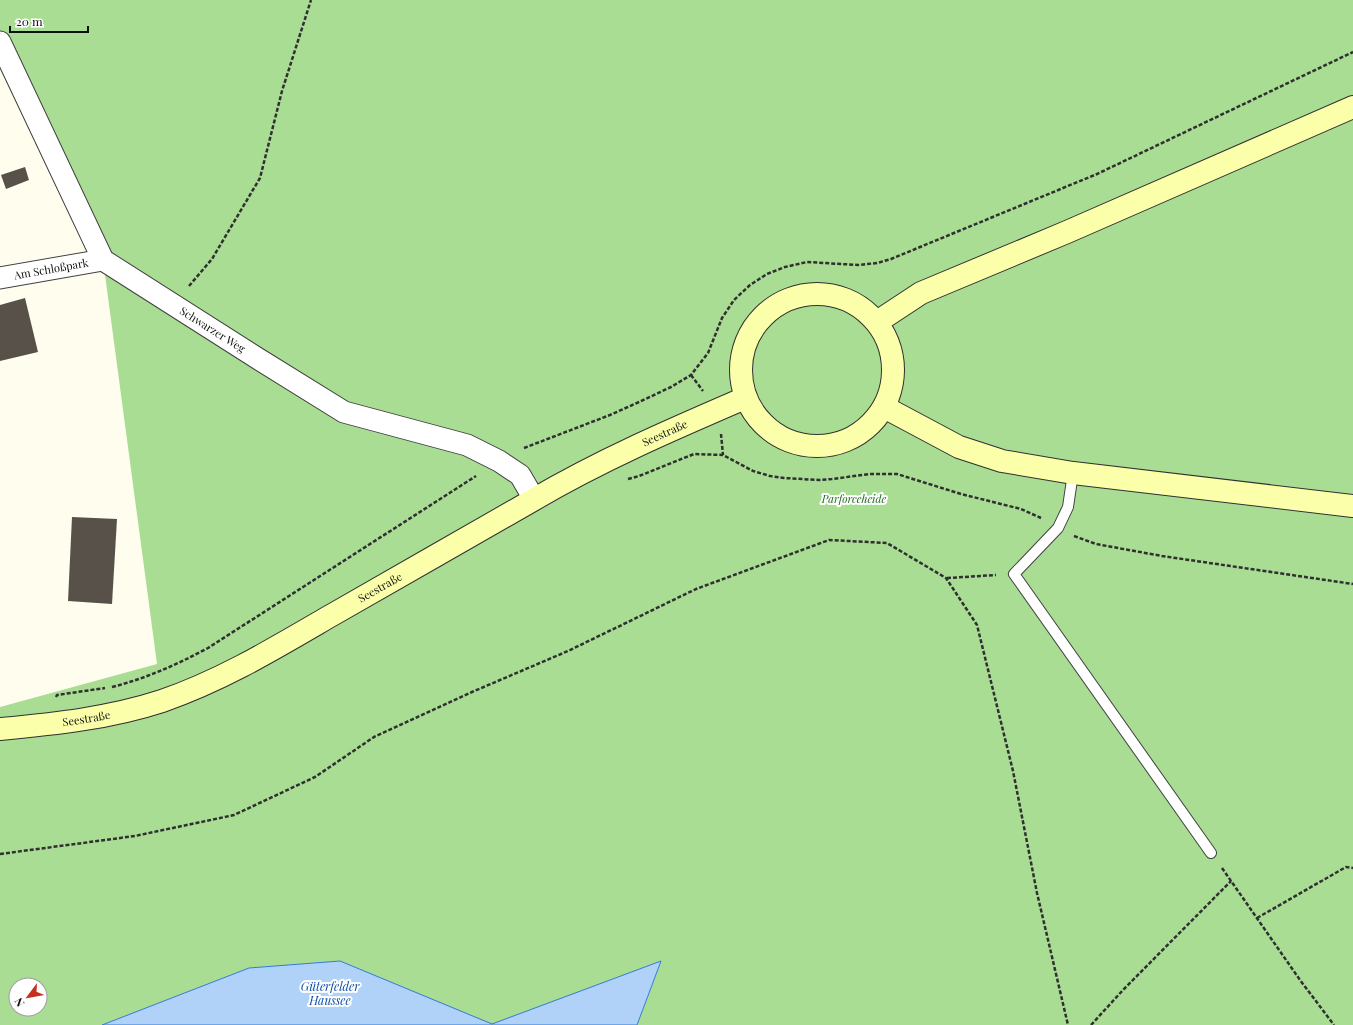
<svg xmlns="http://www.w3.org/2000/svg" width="1353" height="1025" viewBox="0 0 1353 1025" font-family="'Playfair Display',serif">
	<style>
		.forest { fill: #a9dd94; fill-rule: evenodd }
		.water { fill: #b0d2f9; stroke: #337ad4 }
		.building { fill: #575149 }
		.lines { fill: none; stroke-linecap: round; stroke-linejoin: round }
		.lane-casing { stroke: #414141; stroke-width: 12 }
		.street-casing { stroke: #414141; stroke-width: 23 }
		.secondary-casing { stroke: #303030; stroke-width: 24 }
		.path { stroke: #303030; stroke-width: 2.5; stroke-dasharray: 4 2; stroke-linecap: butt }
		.lane { stroke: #fff; stroke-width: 10 }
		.street { stroke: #fff; stroke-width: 21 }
		.secondary { stroke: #fbffa9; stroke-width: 22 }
		.labels { text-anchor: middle; stroke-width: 4; stroke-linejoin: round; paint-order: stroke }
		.street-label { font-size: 11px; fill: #0e0e0e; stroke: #fff }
		.park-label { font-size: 11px; font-style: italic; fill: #1e691a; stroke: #fff }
		.water-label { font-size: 12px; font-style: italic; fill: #104da6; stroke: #fff }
	</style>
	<rect width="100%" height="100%" fill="#fffeee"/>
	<!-- forest -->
	<path class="forest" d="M0,0h1353v1025h-716l24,-64 -169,64 -152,-64 -91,7 -147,57h-102v-318l157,-43 -54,-404 -103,-218zM16,985h24v24h-24z"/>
	<!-- water -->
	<path class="water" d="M340,961l152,63 169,-63 -24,64h-535l147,-57z"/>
	<!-- building -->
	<g class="building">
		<path d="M25,167l4,13 -23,9 -5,-14z"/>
		<path d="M25,298l13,54 -38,9v-56z"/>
		<path d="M72,517l45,2 -5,85 -44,-3z"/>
	</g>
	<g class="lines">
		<!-- lane casing -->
		<g class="lane-casing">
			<path id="lane" d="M1073,473l-5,34 -10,21 -44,46 197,279"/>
		</g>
		<!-- street casing -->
		<g class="street-casing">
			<g id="street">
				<path id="s1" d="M0,42l103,218 154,98 87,54 123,33 32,16 21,14 14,24"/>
				<path id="s2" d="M0,278l103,-18"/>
			</g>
		</g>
		<!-- secondary casing -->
		<g class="secondary-casing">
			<g id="secondary">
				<circle cx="817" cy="370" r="76"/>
				<path d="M877,322l44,-29 146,-61 286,-125"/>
				<path d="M884,407l75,40 43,14 71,12 280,33"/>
				<path id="s3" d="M0,729c55,-5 110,-11 162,-28 61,-21 115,-54 170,-86 67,-38 134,-77 201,-115 68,-40 140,-71 212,-102"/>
			</g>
		</g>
		<!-- path -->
		<g class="path">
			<path d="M189,286l23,-27 48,-81 22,-87 29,-91"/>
			<path d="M691,375l12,16"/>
			<path d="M721,434l2,21"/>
			<path d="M524,448l86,-33 29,-13 32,-15 20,-12 17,-22 14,-35 12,-18 16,-15 17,-11 18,-7 22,-5 51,3 19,-2 14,-4 206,-85 256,-122"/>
			<path d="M628,479l11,-3 55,-22 29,1 30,16 17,5 14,2 35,2 13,-1 38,-5h27l64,20 60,15 20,9"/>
			<path d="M1074,536l22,8 66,12 191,28"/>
			<path d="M947,578l49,-3"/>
			<path d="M112,687c35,-9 64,-22 96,-39l268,-172"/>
			<path d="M56,697l1,-2 48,-7"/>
			<path d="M0,854l135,-18 99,-21 81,-38 59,-40 98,-45 96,-41 128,-62 133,-49 58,3 59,35 31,47 36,146 24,122 31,132"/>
			<path d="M1222,868l78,112 34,45"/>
			<path d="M1257,918l89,-51 7,1"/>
			<path d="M1091,1025l32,-35 108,-109"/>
		</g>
		<!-- lane -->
		<use href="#lane" class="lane"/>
		<!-- street -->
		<use href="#street" class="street"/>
		<!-- secondary -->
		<use href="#secondary" class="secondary"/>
	</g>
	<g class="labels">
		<!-- street labels -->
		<g class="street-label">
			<text dy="4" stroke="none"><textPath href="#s2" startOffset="52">Am Schloßpark</textPath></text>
			<text dy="4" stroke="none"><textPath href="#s1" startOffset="371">Schwarzer Weg</textPath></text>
			<text dy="4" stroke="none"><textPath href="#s3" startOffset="735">Seestraße</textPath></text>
			<text dy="4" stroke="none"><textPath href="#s3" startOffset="411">Seestraße</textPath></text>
			<text dy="4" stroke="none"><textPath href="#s3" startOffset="87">Seestraße</textPath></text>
		</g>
		<!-- park labels -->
		<g class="park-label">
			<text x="854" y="503">Parforceheide</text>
		</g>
		<!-- water labels -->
		<g class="water-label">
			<text x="330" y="991">Güterfelder<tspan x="330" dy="14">Haussee</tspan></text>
		</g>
	</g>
	<!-- north arrow -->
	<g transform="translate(28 997) rotate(238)"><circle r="19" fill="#ffffff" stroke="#9f9f9f"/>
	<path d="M0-3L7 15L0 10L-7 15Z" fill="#c5311e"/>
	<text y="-6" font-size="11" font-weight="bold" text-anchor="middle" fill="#0e0e0e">N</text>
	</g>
	<!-- scale -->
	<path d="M10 26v6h78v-6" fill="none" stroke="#0e0e0e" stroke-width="2"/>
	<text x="16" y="26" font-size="12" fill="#0e0e0e" stroke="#ffffff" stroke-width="3" paint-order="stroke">20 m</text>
</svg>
